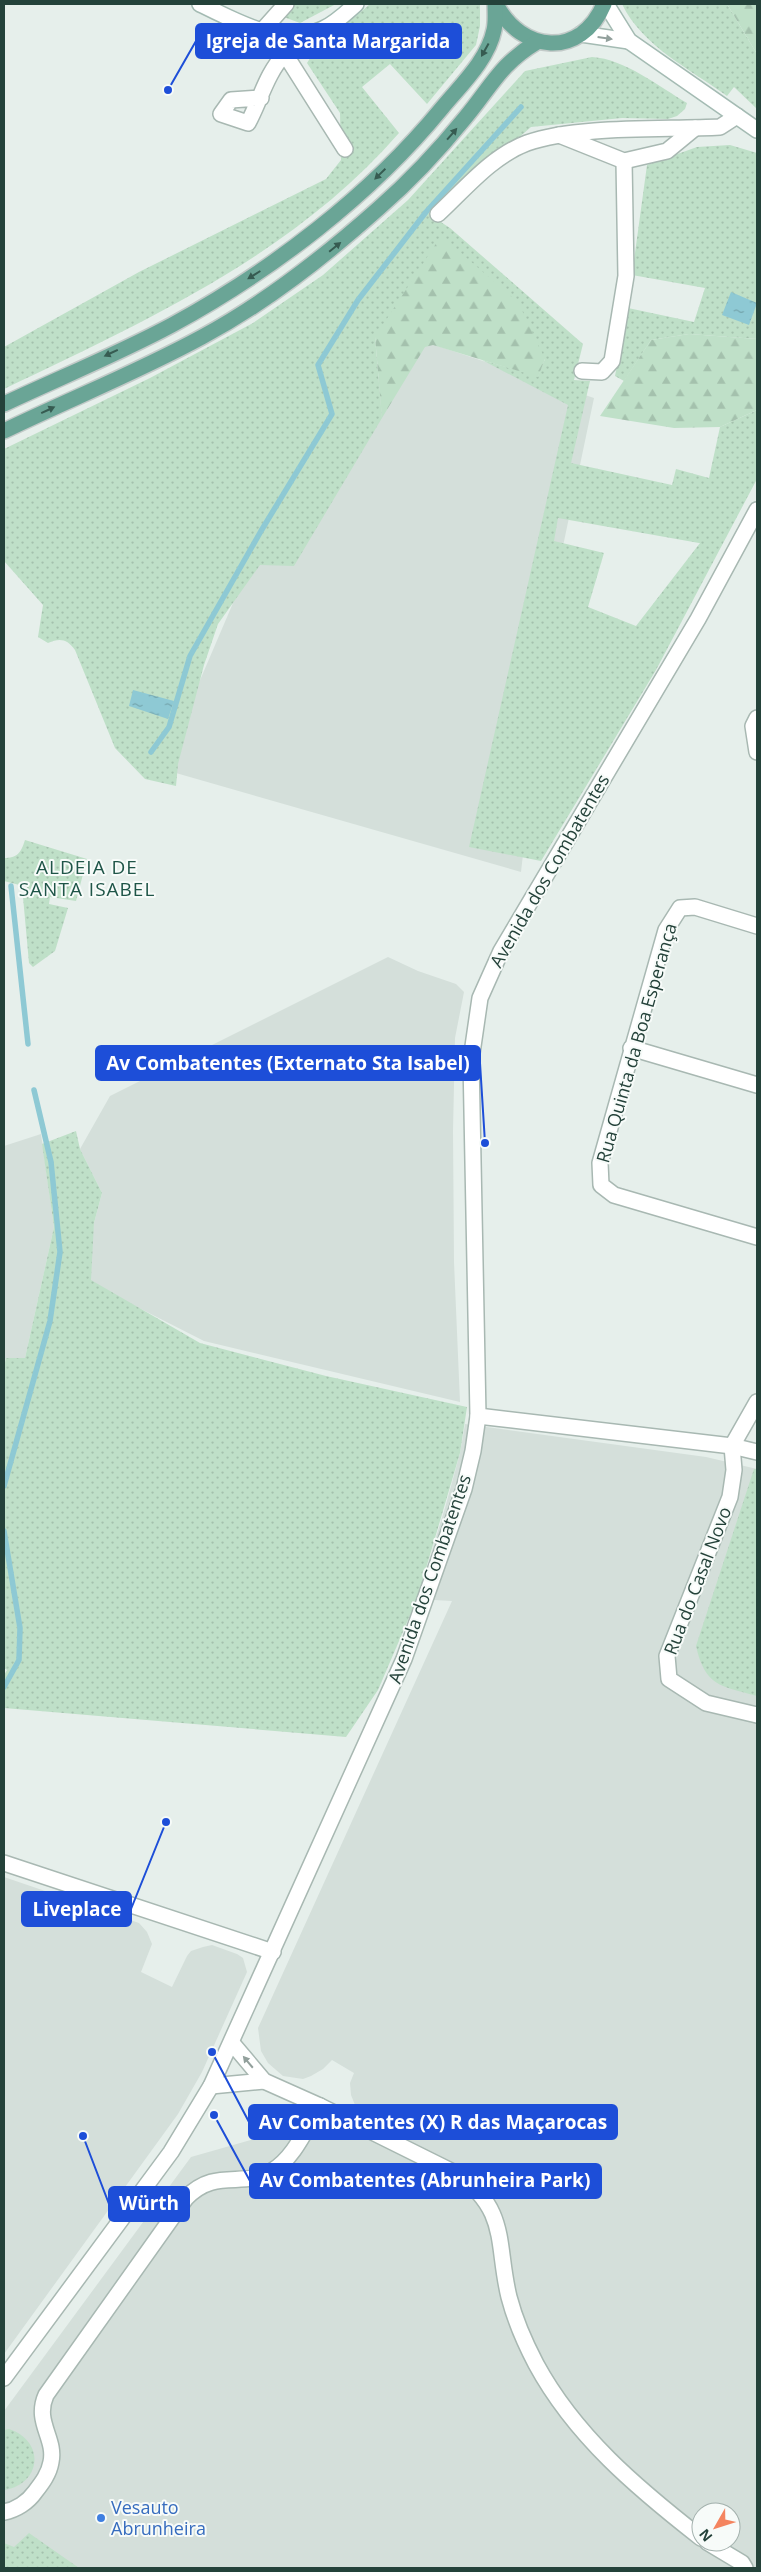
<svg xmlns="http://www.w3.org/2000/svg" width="761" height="2572" viewBox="0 0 761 2572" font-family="'Open Sans',sans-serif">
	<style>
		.built { fill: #d4dfda; fill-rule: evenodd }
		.grass { fill: url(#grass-dots); fill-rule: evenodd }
		.forest { fill: url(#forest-firs) }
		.water { fill: url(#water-ripples) }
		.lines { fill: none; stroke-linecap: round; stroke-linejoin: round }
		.stream { stroke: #8ec9d4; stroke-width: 5.5 }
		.minor-casing { stroke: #a8b8b2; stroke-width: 18 }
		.tertiary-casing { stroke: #a8b8b2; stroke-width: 18 }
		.secondary-casing { stroke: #a4bbb3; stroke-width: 18 }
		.primary-casing { stroke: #c2cac8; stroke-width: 18 }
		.minor { stroke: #fff; stroke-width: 15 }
		.tertiary { stroke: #fff; stroke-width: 15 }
		.secondary { stroke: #fff; stroke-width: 15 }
		.primary { stroke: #6aa596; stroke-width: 15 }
		.oneway { fill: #92a09c }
		.oneway2 { fill: #365b51 }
		.shop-dot { fill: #3f7fe0; stroke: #f7fbf9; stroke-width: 2 }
		.labels { text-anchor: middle; stroke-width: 4; stroke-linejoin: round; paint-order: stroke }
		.street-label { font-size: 18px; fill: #24423a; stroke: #f7fbf9 }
		.shop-label { font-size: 18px; fill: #366cbe; stroke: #f7fbf9; text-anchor: start }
		.neighbourhood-label { font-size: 19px; letter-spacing: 1px; fill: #1f5548; stroke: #f7fbf9 }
		.leader { fill: none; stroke: #1d4ed8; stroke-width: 2 }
		.callout-dot { fill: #1d4ed8; stroke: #f7fbf9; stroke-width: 2 }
		.callout { fill: #1d4ed8; stroke: #1d4ed8; stroke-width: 2 }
		.callout-label { font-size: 19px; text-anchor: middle; font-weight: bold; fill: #fff }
	</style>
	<defs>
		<pattern id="grass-dots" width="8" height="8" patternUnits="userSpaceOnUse" patternTransform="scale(1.25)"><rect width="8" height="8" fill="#bfe0c8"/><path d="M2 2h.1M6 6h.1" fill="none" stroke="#a4c1ad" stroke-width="1.8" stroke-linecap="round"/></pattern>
		<pattern id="forest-firs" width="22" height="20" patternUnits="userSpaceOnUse" patternTransform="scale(1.25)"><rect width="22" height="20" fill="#bfe0c8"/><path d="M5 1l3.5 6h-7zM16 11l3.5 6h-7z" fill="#a4c1ad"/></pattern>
		<pattern id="water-ripples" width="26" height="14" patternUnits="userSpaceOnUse" patternTransform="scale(1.25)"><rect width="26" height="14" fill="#8ec9d4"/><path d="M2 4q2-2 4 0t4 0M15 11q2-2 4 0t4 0" fill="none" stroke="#74a5ad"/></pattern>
	</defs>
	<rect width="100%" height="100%" fill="#e6efeb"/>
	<!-- built -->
	<g class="built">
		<path d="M408,336l186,62 -41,196 -32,278 -359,-103 92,-215z"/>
		<path d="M388,957l30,14 38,13 8,8 -9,46 -2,93 1,131 6,140 -256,-61 -118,-60 8,-58 8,-30 -22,-44 30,-53z"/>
		<path d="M41,1134l13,93 -29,131h-19l-2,9v-221z"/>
		<path d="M465,1424l241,33 51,12v1099h-753v-157l187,-254 166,-47 -6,-15 -1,-12 4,-10 -22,-13 -9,9 -12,7 -8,3 -20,-3 -15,-13 -7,-12 -3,-23 194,-427 -35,-2 28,-91 15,-55zM701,2512h30v30h-30z"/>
		<path d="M4,1877l135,46 8,9 5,12 -11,28 31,15 15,-31 4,-5 12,-4 9,-2 25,9 6,4 4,14 -45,100 -24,42 -174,240z"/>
	</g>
	<!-- grass -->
	<g class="grass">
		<path d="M291,4h45l-36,19 -19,-7z"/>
		<path d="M370,4h110v22l-4,19 -49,59 -37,-40 -28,23 37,46c-105,121 -253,188 -395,256v-42l135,-75 187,-93 15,-19 -1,-47 -33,-50 7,-11z"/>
		<path d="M622,4h105l30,50v55l-23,-22 -7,9c-37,-27 -85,-50 -105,-92z"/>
		<path d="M592,57c33,2 66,29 95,46l-2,6 -8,7 -9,3 -46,-1 -91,9 -101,88 20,13 133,116 -9,36 16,1 -19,82 101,22 4,-16 33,9 11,-51 37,-17v69l-101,191 -115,191 -72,-14 99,-442 -86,-45 56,16 7,-17 -170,-22 7,81 -88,148 -34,-1 -42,59 -14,41 -26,99 -2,22 -31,-7 -30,-31 -40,-98c-8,-11 -15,-12 -27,-7l-10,-6 5,-32 -39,-44v-112l146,-71 103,-55 70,-48 85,-75 117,-129zM558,518l141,25h1l-64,83 -48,-19 16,-54 -50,-12z"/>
		<path d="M730,145l27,8v186l-68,-5 -38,6 -27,41 -9,-5 13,-68 66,14 11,-34 -73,-13 15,-110 50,-18z"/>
		<path d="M25,840l62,19 -11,42 -26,-4 -1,7 19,4 -13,43 -22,16 -4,-4 -6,-66 5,-4 -1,-6 -23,-6v-23c13,0 17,-5 21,-18z"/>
		<path d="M76,1131l4,18 22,44 -8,30 -3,57 109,63 126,33 141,31 -7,46 -43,146 -39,91 -32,47 -342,-29v-33l3,-5 -3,-2v-301l2,-9h19l29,-131 -12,-83z"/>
		<path d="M754,1469h3v227c-37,-10 -52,-10 -61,-50z"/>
		<path d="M9,2429c36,12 33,54 -4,61l-1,-60z"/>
		<path d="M29,2533l50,35h-75v-25l10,4z"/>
	</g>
	<!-- forest -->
	<g class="forest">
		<path d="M727,4h30v50z"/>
		<path d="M441,236l77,66 27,57 -7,18 -105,-32 -8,2 -43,71 -7,-81z"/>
		<path d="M689,334l68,5v71l-37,17 -46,1 -74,-12 51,-76z"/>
	</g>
	<!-- water -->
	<g class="water">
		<path d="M731,292l26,11 -8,22 -27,-10z"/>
		<path d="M133,690l41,11 -6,18 -39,-13z"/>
	</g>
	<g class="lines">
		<!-- stream -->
		<g class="stream">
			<path d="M151,752l18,-25 21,-71 71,-125 71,-117 -14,-49 40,-65 68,-88 95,-105"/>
			<path d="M11,886l17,158"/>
			<path d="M4,1486l46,-165 10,-69 -9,-90 -17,-72"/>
			<path d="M4,1531l16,97 -1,32 -15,27"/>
		</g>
		<!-- minor casing -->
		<g class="minor-casing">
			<g id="minor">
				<path d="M261,32l25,-28"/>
				<path d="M283,46l2,8 60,95"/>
				<path d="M261,98l-30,2 -10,14 27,9c12,-22 19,-51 37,-69"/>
				<path d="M559,135l65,26 43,-10 28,-23"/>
				<path d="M438,214c27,-25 54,-58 89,-71 51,-18 138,-13 193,-16l17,-11"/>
				<path d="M582,371l20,1 10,-11 14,-85 -2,-115"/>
				<path d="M757,718l-4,8 4,26"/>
				<path d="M757,926l-62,-19 -15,1 -14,22 -66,233 1,22 13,10 143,42"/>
				<path d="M631,1048l126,37"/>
				<path d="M478,1416l254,30 25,6"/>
				<path d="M732,1446l2,24 -4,27 -63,159 2,23 37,24 51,12"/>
				<path d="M732,1446l25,-44"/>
				<path d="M4,1863l269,89"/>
				<path d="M232,2043l32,38 56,25 137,68c52,36 39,70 52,123 6,23 16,46 27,67 39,72 101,124 165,174"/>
				<path d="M211,2086l53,-5"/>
				<path d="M4,2512c12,-2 24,-10 31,-20 7,-9 14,-18 16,-30 5,-24 -17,-40 -5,-67l140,-197c30,-31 57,-9 86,-27 23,-14 34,-43 48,-65"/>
				<path d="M707,2542l35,21 3,5"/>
			</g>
		</g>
		<!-- tertiary casing -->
		<g class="tertiary-casing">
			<path id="tertiary" d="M4,2378l167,-226 40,-66 193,-427 60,-170 9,-38 5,-35 -7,-356 9,-62 21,-47 197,-332 59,-109"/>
		</g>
		<!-- secondary casing -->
		<g class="secondary-casing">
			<g id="secondary">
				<path d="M200,4c37,17 81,45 123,25 13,-6 23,-16 33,-25"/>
				<path d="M606,4l23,37 128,89"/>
				<path d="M581,34l48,7"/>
			</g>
		</g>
		<!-- primary casing -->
		<g class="primary-casing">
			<g id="primary">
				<path d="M496,4c25,49 85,55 108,0"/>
				<path d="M4,404c55,-26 114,-50 168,-79 99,-54 198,-129 270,-217 18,-22 46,-48 52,-78 2,-8 1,-18 1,-26"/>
				<path d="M4,431c66,-32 134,-59 198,-94 65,-35 122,-80 177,-129 31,-27 60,-58 86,-90 26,-31 35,-54 72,-76"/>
			</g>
		</g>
		<!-- minor -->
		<use href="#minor" class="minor"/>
		<!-- tertiary -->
		<use href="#tertiary" class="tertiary"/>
		<!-- secondary -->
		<use href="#secondary" class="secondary"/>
		<!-- primary -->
		<use href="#primary" class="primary"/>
	</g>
	<!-- one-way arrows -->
	<defs><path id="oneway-solid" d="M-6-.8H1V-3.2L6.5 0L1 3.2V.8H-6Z" transform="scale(1.25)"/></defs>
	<g class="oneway">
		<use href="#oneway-solid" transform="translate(605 38) rotate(8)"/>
		<use href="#oneway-solid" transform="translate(248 2062) rotate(-130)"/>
	</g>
	<g class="oneway2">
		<use href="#oneway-solid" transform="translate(485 50) rotate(119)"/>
		<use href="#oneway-solid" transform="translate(452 134) rotate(-49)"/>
		<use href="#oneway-solid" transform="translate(380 174) rotate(136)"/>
		<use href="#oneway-solid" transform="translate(335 247) rotate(-39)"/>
		<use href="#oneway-solid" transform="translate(254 275) rotate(148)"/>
		<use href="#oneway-solid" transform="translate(111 353) rotate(155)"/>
		<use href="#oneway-solid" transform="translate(48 410) rotate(-25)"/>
	</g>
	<!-- markers -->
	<circle class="shop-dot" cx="101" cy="2518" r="5"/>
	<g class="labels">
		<!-- street labels -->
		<g class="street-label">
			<text transform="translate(550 871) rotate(-60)" y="6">Avenida dos Combatentes</text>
			<text transform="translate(637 1043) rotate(-74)" y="6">Rua Quinta da Boa Esperança</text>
			<text transform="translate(430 1579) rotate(-71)" y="6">Avenida dos Combatentes</text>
			<text transform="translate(698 1581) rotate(-69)" y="6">Rua do Casal Novo</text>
		</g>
		<!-- shop labels -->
		<g class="shop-label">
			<text x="111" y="2514">Vesauto<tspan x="111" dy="21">Abrunheira</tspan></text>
		</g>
		<!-- neighbourhood labels -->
		<g class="neighbourhood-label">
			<text x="87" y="874">ALDEIA DE<tspan x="87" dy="22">SANTA ISABEL</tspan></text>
		</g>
	</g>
	<!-- callouts -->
	<path class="leader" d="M168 90L196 41M485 1143L480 1063M166 1822L131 1909M212 2052L249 2122M214 2115L250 2181M83 2136L109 2204"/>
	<g class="callout-dot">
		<circle cx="168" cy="90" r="5"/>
		<circle cx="485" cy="1143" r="5"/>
		<circle cx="166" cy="1822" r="5"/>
		<circle cx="212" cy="2052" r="5"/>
		<circle cx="214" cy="2115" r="5"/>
		<circle cx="83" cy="2136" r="5"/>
	</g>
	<g class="callout">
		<rect x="196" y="24" width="265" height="34" rx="5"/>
		<rect x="96" y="1046" width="384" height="34" rx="5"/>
		<rect x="22" y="1892" width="109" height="34" rx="5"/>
		<rect x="249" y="2105" width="368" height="34" rx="5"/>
		<rect x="250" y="2164" width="351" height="34" rx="5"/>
		<rect x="109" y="2187" width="80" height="34" rx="5"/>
	</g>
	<g class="callout-label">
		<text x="328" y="48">Igreja de Santa Margarida</text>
		<text x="288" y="1070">Av Combatentes (Externato Sta Isabel)</text>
		<text x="77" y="1916">Liveplace</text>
		<text x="433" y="2129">Av Combatentes (X) R das Maçarocas</text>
		<text x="425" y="2187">Av Combatentes (Abrunheira Park)</text>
		<text x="149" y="2210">Würth</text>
	</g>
	<!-- border -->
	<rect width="761" height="2572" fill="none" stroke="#24423a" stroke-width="10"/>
	<!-- north arrow -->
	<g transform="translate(716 2527) rotate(231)"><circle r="24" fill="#f7fbf9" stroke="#a3b1ad"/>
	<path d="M0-4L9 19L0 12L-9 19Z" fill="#f4845f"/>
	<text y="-8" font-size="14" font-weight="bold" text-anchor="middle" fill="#24423a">N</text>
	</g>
</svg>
